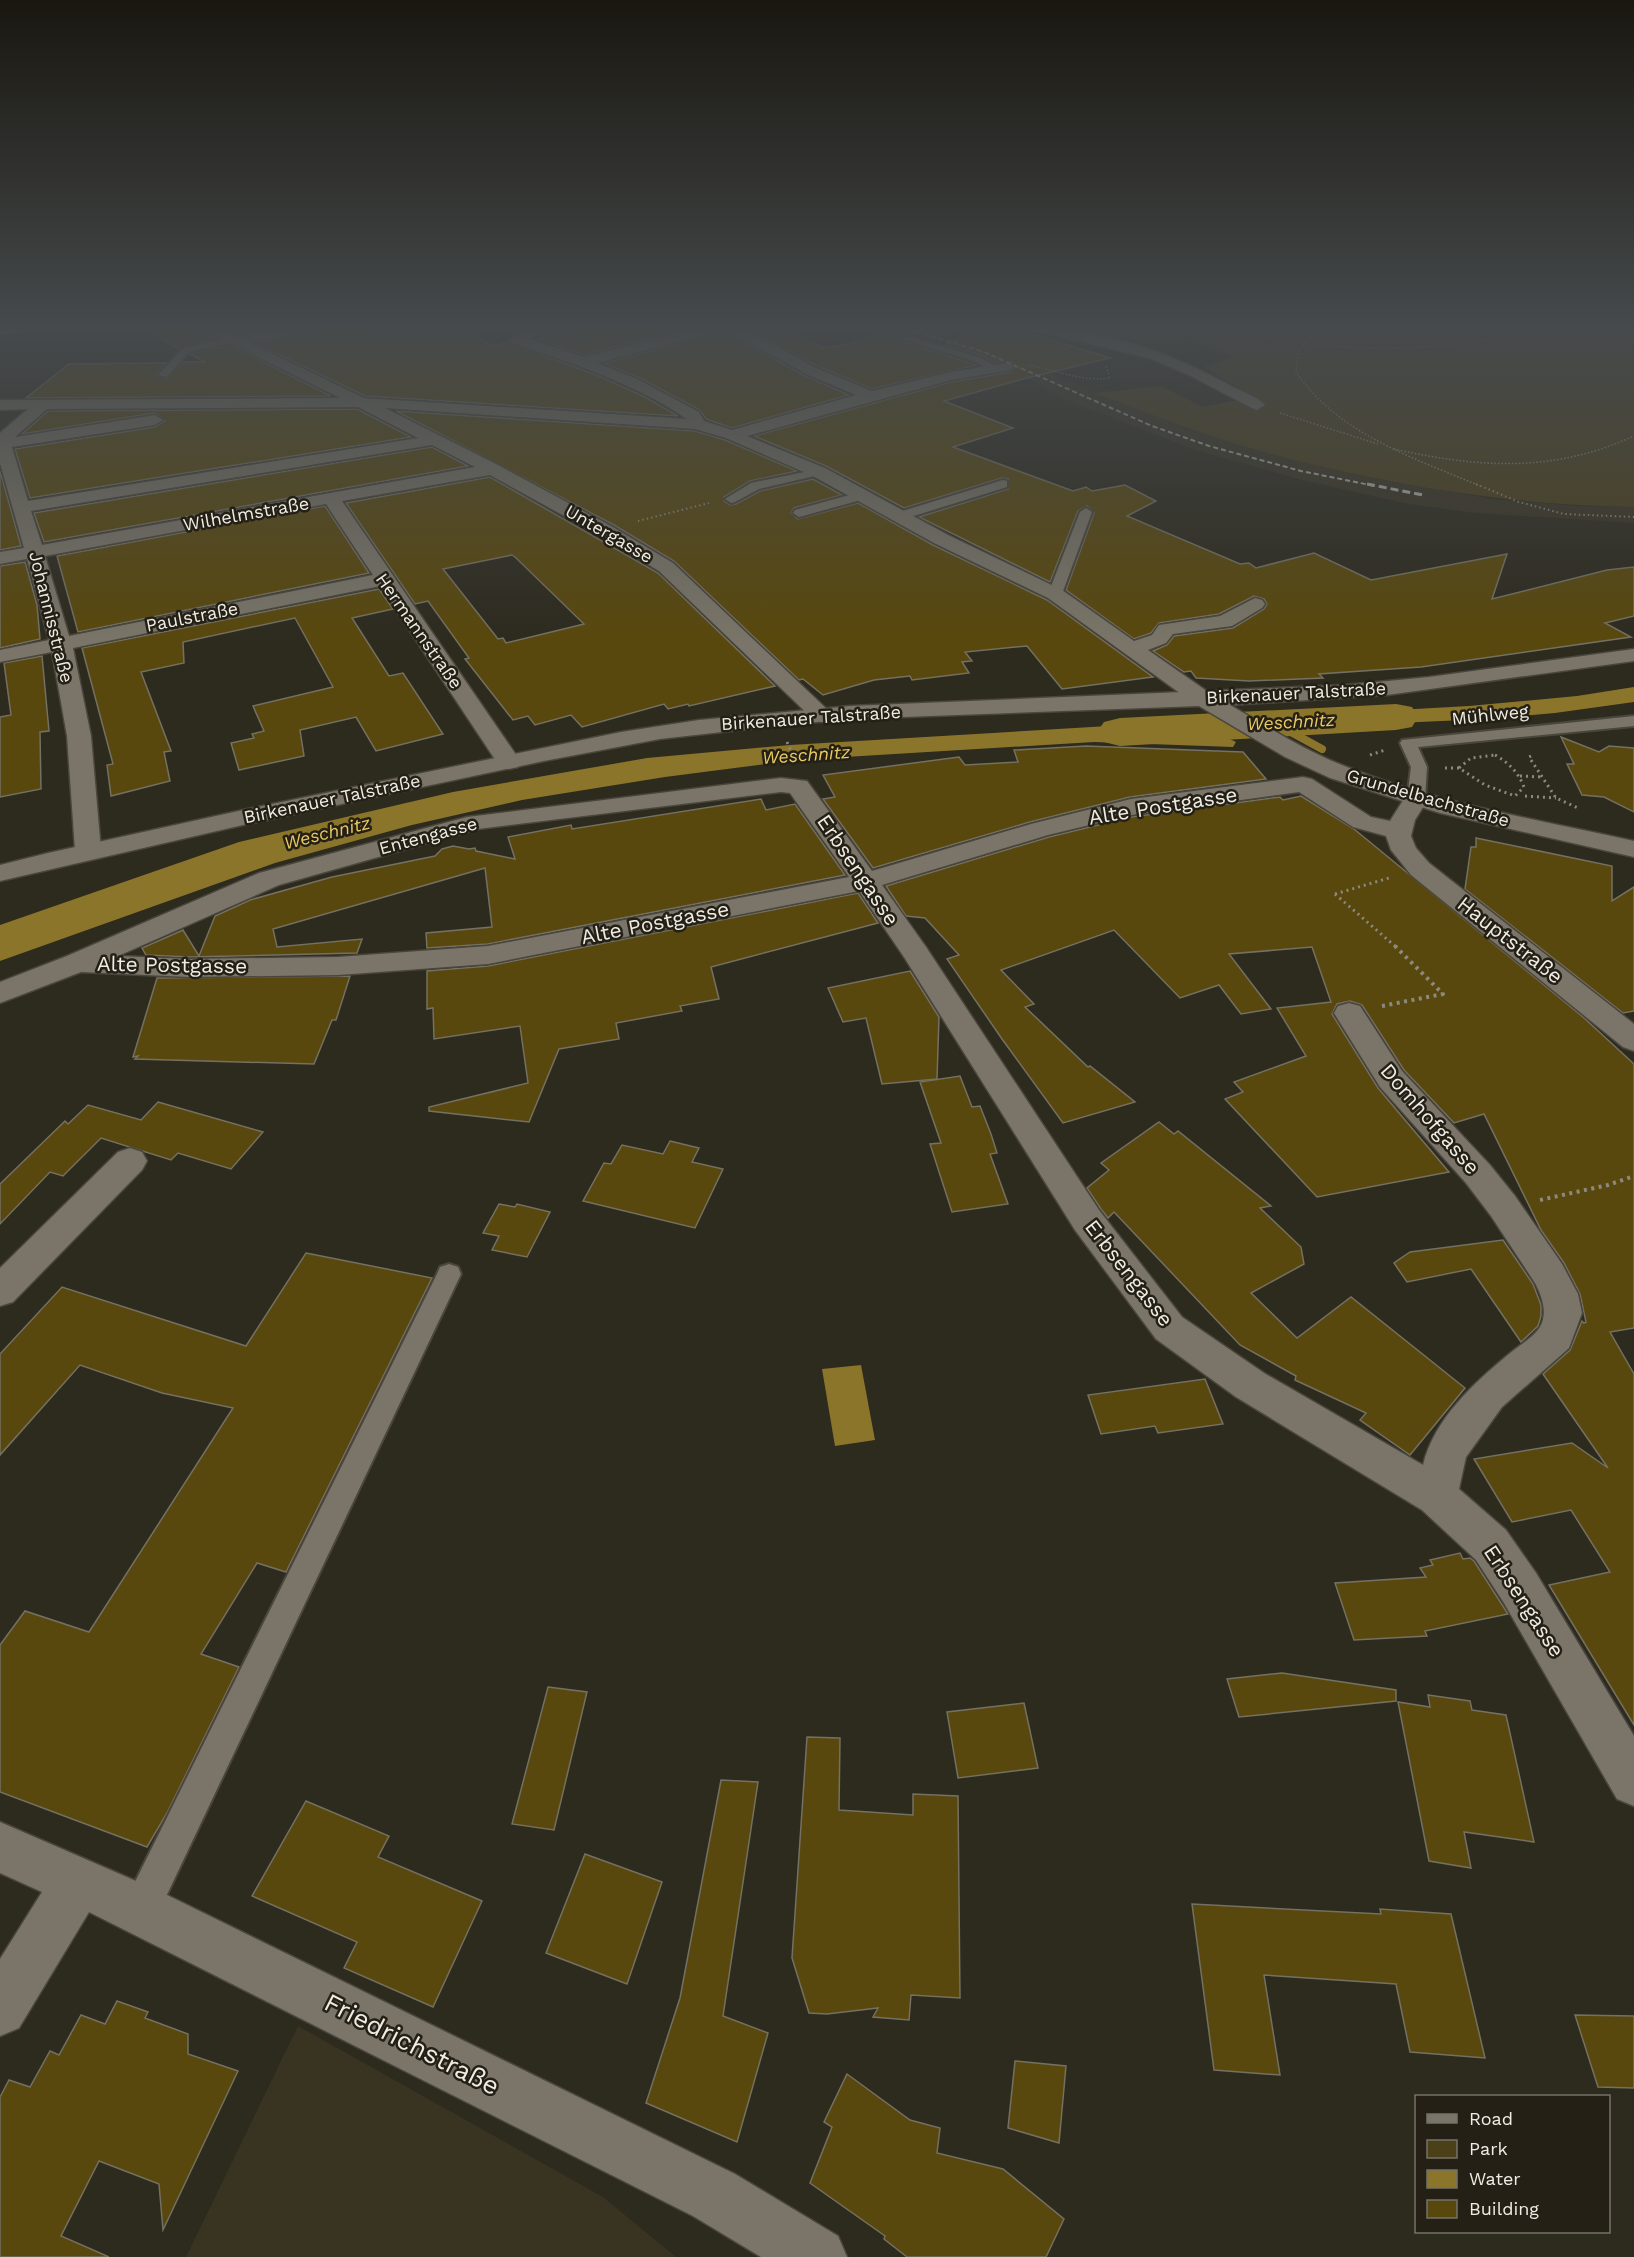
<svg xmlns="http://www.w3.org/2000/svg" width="1634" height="2257" viewBox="0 0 1634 2257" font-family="'Work Sans',sans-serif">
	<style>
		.built { fill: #393322 }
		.green { fill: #4c4019 }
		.water { fill: #8b752b }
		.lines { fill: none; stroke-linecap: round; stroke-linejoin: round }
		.stream { stroke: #8b752b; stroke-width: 8 }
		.river { fill: #8b752b; fill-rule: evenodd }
		.building { fill: #59480d; stroke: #747062; stroke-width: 1.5; fill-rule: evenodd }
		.service-casing { stroke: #4a463d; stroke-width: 4 }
		.minor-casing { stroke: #4a463d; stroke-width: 3 }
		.secondary-casing { stroke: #4a463d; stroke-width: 3 }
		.path-far3 { stroke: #8c8980; stroke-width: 1.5; stroke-dasharray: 1.5 2; stroke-linecap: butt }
		.path-far2 { stroke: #8c8980; stroke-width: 2; stroke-dasharray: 1.5 3; stroke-linecap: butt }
		.path-far1 { stroke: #8c8980; stroke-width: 3; stroke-dasharray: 2 4; stroke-linecap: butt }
		.path { stroke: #8c8980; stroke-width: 4; stroke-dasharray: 3 4.5; stroke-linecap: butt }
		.service { fill: #7a7568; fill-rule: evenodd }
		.minor { fill: #7a7568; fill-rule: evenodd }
		.secondary { fill: #7a7568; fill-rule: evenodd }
		.rail-far1 { stroke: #b9b6ae; stroke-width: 2; stroke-dasharray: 5 3; stroke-linecap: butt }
		.rail { stroke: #b9b6ae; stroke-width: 3; stroke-dasharray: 8 4; stroke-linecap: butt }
		.labels { text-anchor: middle; stroke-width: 5; stroke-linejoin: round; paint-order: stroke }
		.far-street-label { font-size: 18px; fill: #efece5; stroke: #242015 }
		.far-water-label { font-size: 18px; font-style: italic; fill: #eaca64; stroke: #242015 }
		.street-label { font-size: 21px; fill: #efece5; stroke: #242015 }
		.near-street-label { font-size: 26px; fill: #efece5; stroke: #242015 }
	</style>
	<rect width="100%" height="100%" fill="#2d2a1e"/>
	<!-- built -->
	<g class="built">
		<path d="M875,327h49l98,34 73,32 92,35 87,27 92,22 126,22 86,7 56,1v16l-158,-10 -67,-9 -107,-24 -107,-30 -129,-50 -52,-30 -17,-7z"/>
		<path d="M298,2026l305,171 73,60h-490z"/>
	</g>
	<!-- green -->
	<path class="green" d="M1060,327h574v180c-122,-2 -241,-21 -359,-52 -61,-16 -121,-39 -180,-62l66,-7 42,21 50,-10 -49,-30 30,-10 -45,-17 -40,3z"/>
	<!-- water -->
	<g class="water">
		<path d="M1634,687v15l-79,11 -69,6 -178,8 -2,-12 163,-9 108,-10z"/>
		<path d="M1192,721l44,21 -3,5 -139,-5 -298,18 -131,17 -143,23 -110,25 -137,38 -275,98v-36l239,-83 214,-50 194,-34 143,-13z"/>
		<path d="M861,1365l14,75 -40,6 -13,-77z"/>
	</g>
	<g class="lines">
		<!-- stream -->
		<path class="stream" d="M1276,724l46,25"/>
		<!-- river -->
		<path class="river" d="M1396,704l16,3 6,10 -6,10 -16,3 -276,16 -16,-4 -7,-10 7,-10 16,-4z"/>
	</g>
	<!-- building -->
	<g class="building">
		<path d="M140,327h56l19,11 -36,11z"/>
		<path d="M222,327h51l-35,8z"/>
		<path d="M314,327l153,2 25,17 17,-4 92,35 44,20 33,19 -313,-20 -108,-52 53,-12z"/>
		<path d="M579,327h113l-108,28 -46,-16z"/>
		<path d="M744,327h28l14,6 4,-1 33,16 27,-4 38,-13 12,3 1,7 76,24 -105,24 -55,-23z"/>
		<path d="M988,327l50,9 72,22 -87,21 -79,22 69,27 -60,19 120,44 13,-4 6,4 33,-6 31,16 -29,15 113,48 9,-1 7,5 58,-15 57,27 136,-26 -15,45 115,-29 27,-3v49l-29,7 26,14 -210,30 -102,7 4,4 -74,3 -53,-3 -5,-7 -7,1 -31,-21 14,-6 7,-9 59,-8 31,-19 3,-5 -3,-5 -10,-3 -35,18 -60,9 -8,10 -17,6 -68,-49 28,-77 -7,-7 -9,5 -28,71 -131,-65 89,-28v-10l-6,-1 -98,30 -78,-42 -72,-30 197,-54 60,-10 4,-4 -4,-6 -16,1 -15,-8 -36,-10z"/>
		<path d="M721,333l25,10 59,33 44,19 -117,33 -26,-9 -6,-9 -62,-33 -34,-14z"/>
		<path d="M230,345l101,51 -305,2 43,-34 97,-1 -10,12 11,4 16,-17h22l-15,-8z"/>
		<path d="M357,409l54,28 -381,61 -15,-49 140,-22 10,-6 -10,-8 -133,21 26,-23z"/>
		<path d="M396,411l299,20 30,9 72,31 -47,10 -26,16v4l6,4 6,-1 24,-13 53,-12 29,16 -48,13 -3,5 7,6 60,-16 75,42 114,55 106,77 -91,12 -35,-43 -62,6 7,9 -10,1 7,11 -57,7 -2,-4 -36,4 -51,15 -20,-16 -4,1 -125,-119 -60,-36z"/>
		<path d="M432,447l36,19 -424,76 -10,-29z"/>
		<path d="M0,471l21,75 -21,4z"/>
		<path d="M490,477l168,96 117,113 -86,20 -1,-2 -20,5 -4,-5 -82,23 -11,-12 -36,10 -7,-9 -15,4 -48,-61 4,-1 -41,-57 -13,3 -69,-101zM512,555l3,2 69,67 -78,19 -3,-5 -5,1 -55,-70z"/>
		<path d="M325,506l44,67 -291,59 -21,-76z"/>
		<path d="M25,562l12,43 3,34 -40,9v-82z"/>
		<path d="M379,589l14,20 -41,9 37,58 14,-3 40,61 -67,17 -20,-34 -56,13 4,26 -65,14 -8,-27 23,-5 -2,-4 12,-3 -11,-25 80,-19 -38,-69 -112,24 1,21 -43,9 30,79 -7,1 6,29 -59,15 -4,-31 6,-1 -31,-116z"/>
		<path d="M42,656l7,75 -9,1 1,57 -41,8v-80l11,-2 -7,-52z"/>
		<path d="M1561,737l38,15 10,-6 25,2v64l-30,-15 -22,-2 -15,-31h7z"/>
		<path d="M1086,746l157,6 23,27 -136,18 -100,25 -157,46 -50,-69 12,-2 -12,-22 136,-18 6,8 53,-3 -4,-12z"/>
		<path d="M1301,796l53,33 229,188 51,47v264l-24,4 24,42v351l-85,-140 61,-13 -39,-62 -59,12 -38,-63 98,-16 36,25 -65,-94 27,-24 12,-29 2,2 2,-1 -6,-28 -16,-31 -23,-33 -57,-116 -30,9 -50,-53 -42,-65 -12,-4 -13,3 -5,10 46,74 71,84 -132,25 -92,-98 18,-7 -9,-10 72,-26 -29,-48 54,-6 -19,-55 -83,7 42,55 -30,5 -22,-29 -39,13 -66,-68 -113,40 33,34 -9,3 63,60 2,-1 45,36 -72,21 -61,-84 -55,-80 12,-4 -34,-37 -19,-2 -20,-30 163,-49 82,-20 149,-20 3,3z"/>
		<path d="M761,799l5,11 29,-6 50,71 -357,69 -61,4 -1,-15 66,-6 -7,-59 -212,61 4,18 85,-8 -5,14 -168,4 -43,-2 -4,-7 41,-18 16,26 16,-40 35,-16 82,-23 103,-21 7,-7 11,-3 16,3 6,-1 1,3 39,8 -7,-22 63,-12 1,4z"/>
		<path d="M1476,838l136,28v35l22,-14v124l-11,2 -158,-124 6,-42h5z"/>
		<path d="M858,893l20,30 -167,44 8,32 -39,7 2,5 -66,12 3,16 -60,10 -30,73 -100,-11v-4l99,-24 -8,-57 -86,13 -1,-31 -6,1v-38l61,-5z"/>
		<path d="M910,971l29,46 -2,62 -55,5 -16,-66 -23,4 -15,-34z"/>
		<path d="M350,976l-14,44h-4l-18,44 -179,-5 3,-3 -5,1 24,-79z"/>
		<path d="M960,1076l12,31 8,-1 11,28 6,19 -7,1 18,50 -56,8 -22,-68 11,-1 -21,-61z"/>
		<path d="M158,1102l105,30 -32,37 -53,-16 -7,7 -70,-22 -38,38 -13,-4 -50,52v-40l65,-63 3,3 20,-19 53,15z"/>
		<path d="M1159,1122l15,12 4,-3 93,75 -11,2 41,39 3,17 -53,29 46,45 54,-41 114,91 -55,67 -50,-35 6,-7 -71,-33 1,-4 -56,-31 -126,-133 -6,6 -7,-9 -14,-21 22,-18 -8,-7z"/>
		<path d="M670,1141l29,7 -7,14 31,7 -28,59 -112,-27 21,-38 7,1 11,-19 41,9z"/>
		<path d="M499,1204l16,3 2,-3 33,8 -23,45 -35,-7 7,-14 -16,-3z"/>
		<path d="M1503,1240l30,44 8,21v11l-3,10 -17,16 -50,-73 -64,13 -13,-19 16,-11z"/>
		<path d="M306,1253l126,25 -146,294 -29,-9 -56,91 38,13 -72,146 -20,34 -147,-55v-147l25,-34 64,21 144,-224 -71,-15 -82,-28 -80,90v-101l62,-67 184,59z"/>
		<path d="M1205,1379l18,45 -65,9 -3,-7 -54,8 -13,-39z"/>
		<path d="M1460,1553l3,6 7,-1 4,3 34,53 -83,17 2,5 -73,4 -19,-57 91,-6 -6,-9 13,-3 -3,-5z"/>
		<path d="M1282,1673l114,17v11l-157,16 -12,-38z"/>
		<path d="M548,1687l39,5 -33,138 -42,-6z"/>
		<path d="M1428,1695l42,6 2,9 34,5 28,127 -70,-10 7,36 -42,-7 -31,-159 32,5z"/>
		<path d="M1024,1703l14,65 -80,10 -11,-66z"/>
		<path d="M807,1737l33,1 -1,72 74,5v-21l45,2 2,202 -49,-3 -2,25 -36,-3 5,-9 -51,6 -18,-1 -17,-55z"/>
		<path d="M721,1780l37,2 -35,234 45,17 -31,109 -91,-39 34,-105z"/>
		<path d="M306,1801l83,35 -11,21 104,44 -49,106 -89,-39 13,-26 -105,-46z"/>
		<path d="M585,1854l77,28 -35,102 -81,-31z"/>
		<path d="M1192,1904l189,10 -1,-5 71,5 34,144 -75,-6 -14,-68 -132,-9 16,100 -66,-5z"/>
		<path d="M117,2001l31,11 -3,6 43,16v20l50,17 -75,159 -4,-46 -60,-23 -38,75 48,21h-109v-160l9,-17 21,7 20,-36 9,4 22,-40 24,9z"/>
		<path d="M1575,2015l59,1v72l-36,-1z"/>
		<path d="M1015,2061l51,5 -7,77 -51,-15z"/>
		<path d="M847,2074l63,46 30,8 -3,25 66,16 61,50 -18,38h-139l-23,-18 1,-3 -75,-53 22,-56 -8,-5z"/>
	</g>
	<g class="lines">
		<!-- service casing -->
		<g class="service-casing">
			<g id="service">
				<path d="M902,335l77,22 21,11 -8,2 -19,-9 -71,-22z"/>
				<path d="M231,337l5,3 -2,2 -45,10 -22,25 -9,-2 25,-27z"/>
				<path d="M819,469l6,3 -2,2 -64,15 -24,13 -4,1 -6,-4 26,-16z"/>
				<path d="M1003,480l4,1v6l-103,32 -4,1 -6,-4 2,-3z"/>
				<path d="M864,491l6,4 -2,3 -69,19 -6,-4 2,-3z"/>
				<path d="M1086,508l6,4 -30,82 -2,3h-10l-2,-3 32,-82z"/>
				<path d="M1634,716v10l-216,21 9,20 -2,32 -3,4h-12l-3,-4 4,-32 -11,-24 2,-3z"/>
				<path d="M449,1264l9,3 3,7 -307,648 -13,5 -13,-5 -5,-13 5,-13 309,-622 3,-7z"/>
			</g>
		</g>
		<!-- minor casing -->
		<g class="minor-casing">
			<g id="minor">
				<path d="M0,327h24l-7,4 -17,2z"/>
				<path d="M198,327h18l22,10 47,-10h27l-2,3 -60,13 114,55 323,21c-53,-36 -115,-56 -175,-76l-2,-3 22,-13h18l-21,12 55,18 118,-30h35l20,8 59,33 56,23 79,-19 55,-9 5,1 2,3 -2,3 -60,10 -204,56 78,32 123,67 114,55 72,51 18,-6 7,-10 61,-9 35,-18 7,2 3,4 -3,4 -30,18 -59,8 -7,9 -18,7 63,44 3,5 -3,5 -8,2 -8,-2 -147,-106 -114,-55 -121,-67 -87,-38 -31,-9 -310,-21 113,57 115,62 60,36 160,152 -3,5 -8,2 -8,-2 -155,-149 -60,-36 -109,-60 -148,26 179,261 -3,5 -9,2 -9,-2 -120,-181 -307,62 18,88 10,114 -4,6 -9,2 -9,-2 -4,-6 -8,-114 -15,-84 -52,10v-12l49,-10 -22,-81 -27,5v-12l24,-4 -24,-85v-30l28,-24 -28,1v-10l340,-2zM721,331l26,10 59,33 50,21 -124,35 -28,-9 -5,-9 -62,-33 -40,-16zM358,407l60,31 -390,63 -16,-54 143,-22 8,-5 -8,-5 -140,22 32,-28zM432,445l43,22 -433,78 -11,-34zM326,504l47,71 -304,61 -24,-80z"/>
				<path d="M1030,327c71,0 141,26 203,60 10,5 25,10 32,18l-8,5 -5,-2 -65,-34 -38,-16 -117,-28z"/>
				<path d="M1303,777l9,2 59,38 19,4 17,-27 9,-2 9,2 3,5 -13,21 -4,16 5,12 13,15 205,161v27l-11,-4 -212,-172 -20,-25 -5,-14 -33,-9 -54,-35 -168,23 -83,20 -166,50 44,62 173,263 83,107 82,56 159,92c11,-46 51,-82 86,-111 9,-8 25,-17 31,-27 8,-14 2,-31 -5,-44l-44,-67 -25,-33 -86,-96 -46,-74 4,-7 11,-3 11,3 42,65 88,94 25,31 47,68 16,30 4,19 -13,35 -67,59 -36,50 -7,32 47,41 30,43 98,163v70l-17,-7 -113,-196 -28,-43 -54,-50 -186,-113 -80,-58 -81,-109 -171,-273 -45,-66 -371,73 -150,11 -149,2 -108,-5 -81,31v-21l67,-26 192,-83 208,-56 314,-39 26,3 65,90 159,-47 100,-25zM781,792l9,1 59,84 -361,69 -150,11 -149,2 -71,-3 161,-71 199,-56z"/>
				<path d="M130,1148l12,4 5,9 -5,9 -129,132 -13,4v-38l118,-116z"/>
				<path d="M0,1822l159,69 576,283 103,62 9,21h-86l-68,-41 -604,-304 -70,116 -19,8v-77l42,-67 -42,-19z"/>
			</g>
		</g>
		<!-- secondary casing -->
		<g class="secondary-casing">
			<path id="secondary" d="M1634,649v12l-247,34 -157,10c38,22 75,46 117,62 90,36 192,53 287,74v16l-194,-44 -110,-35 -45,-21 -86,-51 -349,13 -76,7 -114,13 -116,22 -301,64 -243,56v-16l48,-12 195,-43 378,-78 78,-12 151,-14 496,-21 83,-8z"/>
		</g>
		<!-- path-far3 -->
		<g class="path-far3">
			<path d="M1219,327c84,21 166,27 252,15 19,-3 41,-3 57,-15"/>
			<path d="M1315,327l-17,26 -2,19c42,62 118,86 184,114"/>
			<path d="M1028,365c28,5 53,17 82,13l-4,-12"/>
			<path d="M1280,413l98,31"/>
			<path d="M1394,449c85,19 159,24 240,-13"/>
		</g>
		<!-- path-far2 -->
		<g class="path-far2">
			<path d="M1476,484l43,18 45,12 70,3"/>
			<path d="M638,521l71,-18"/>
		</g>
		<!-- path-far1 -->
		<g class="path-far1">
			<path d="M787,742l8,18"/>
			<path d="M1370,755l15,-5"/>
			<path d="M1495,755c14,8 23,17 29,32l-9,9 -30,-11 -26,-17 12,-10z"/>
			<path d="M1531,756l-2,1 27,41 22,10"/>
			<path d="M1445,768h14"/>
			<path d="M1520,776l22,1"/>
			<path d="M1525,796l31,2"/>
			<path d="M1335,894l61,53"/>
			<path d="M1335,894l54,-16"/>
		</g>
		<!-- path -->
		<g class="path">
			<path d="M1382,1006l61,-12 -48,-48"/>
			<path d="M1540,1200l68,-15 26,-9"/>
		</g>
		<!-- service -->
		<use href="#service" class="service"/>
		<!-- minor -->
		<use href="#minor" class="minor"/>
		<!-- secondary -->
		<use href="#secondary" class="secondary"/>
		<!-- rail-far1 -->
		<g class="rail-far1">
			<path d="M900,327l84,25 168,74 57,20 92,25 74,15"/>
			<path d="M0,334l55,-7"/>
		</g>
		<!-- rail -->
		<path class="rail" d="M1367,484l56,11"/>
	</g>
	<!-- sky -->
	<linearGradient id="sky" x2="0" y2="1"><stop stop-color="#191710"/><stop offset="0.51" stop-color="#464a4c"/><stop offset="1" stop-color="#464a4c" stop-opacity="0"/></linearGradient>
	<rect width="1634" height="643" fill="url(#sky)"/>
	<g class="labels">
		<!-- far-street labels -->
		<g class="far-street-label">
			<text transform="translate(246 514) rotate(-10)" y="6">Wilhelmstraße</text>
			<text transform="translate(609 534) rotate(30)" y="6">Untergasse</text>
			<text transform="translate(51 617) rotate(76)" y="6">Johannisstraße</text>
			<text transform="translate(192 617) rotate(-11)" y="6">Paulstraße</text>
			<text transform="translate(419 631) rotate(55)" y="6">Hermannstraße</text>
			<text transform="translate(1296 693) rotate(-3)" y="6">Birkenauer Talstraße</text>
			<text transform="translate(1490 715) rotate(-6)" y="6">Mühlweg</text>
			<text transform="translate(811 718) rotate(-4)" y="6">Birkenauer Talstraße</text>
			<text transform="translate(1428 798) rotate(16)" y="6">Grundelbachstraße</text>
			<text transform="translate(332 799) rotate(-12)" y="6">Birkenauer Talstraße</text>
			<text transform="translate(428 836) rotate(-15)" y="6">Entengasse</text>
		</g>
		<!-- far-water labels -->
		<g class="far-water-label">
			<text transform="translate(1291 722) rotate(-3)" y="6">Weschnitz</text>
			<text transform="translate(806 755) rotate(-4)" y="6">Weschnitz</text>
			<text transform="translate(327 833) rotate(-14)" y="6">Weschnitz</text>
		</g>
		<!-- street labels -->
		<g class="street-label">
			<text transform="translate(1163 806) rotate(-9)" y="7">Alte Postgasse</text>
			<text transform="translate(858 870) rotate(56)" y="7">Erbsengasse</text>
			<text transform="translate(655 923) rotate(-11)" y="7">Alte Postgasse</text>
			<text transform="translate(1510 940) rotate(38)" y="7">Hauptstraße</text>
			<text transform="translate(172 965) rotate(1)" y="7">Alte Postgasse</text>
			<text transform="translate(1430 1119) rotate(49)" y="7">Domhofgasse</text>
			<text transform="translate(1129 1273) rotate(52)" y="7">Erbsengasse</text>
			<text transform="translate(1524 1601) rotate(57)" y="7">Erbsengasse</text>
		</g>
		<!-- near-street labels -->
		<g class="near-street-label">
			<text transform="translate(412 2044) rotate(27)" y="9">Friedrichstraße</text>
		</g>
	</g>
	<!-- legend -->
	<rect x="1415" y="2095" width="195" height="138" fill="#242015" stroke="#757268" stroke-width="1.5"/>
	<rect x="1427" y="2114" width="30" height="9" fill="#7a7568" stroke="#757268" stroke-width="1.5"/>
	<text x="1469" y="2125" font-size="18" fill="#efece5">Road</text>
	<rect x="1427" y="2140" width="30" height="18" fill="#4c4019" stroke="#757268" stroke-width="1.5"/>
	<text x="1469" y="2155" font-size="18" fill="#efece5">Park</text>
	<rect x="1427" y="2170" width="30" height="18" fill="#8b752b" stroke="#757268" stroke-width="1.5"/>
	<text x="1469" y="2185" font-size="18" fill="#efece5">Water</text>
	<rect x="1427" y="2200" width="30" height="18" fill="#59480d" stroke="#757268" stroke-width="1.5"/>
	<text x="1469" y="2215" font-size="18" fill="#efece5">Building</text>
</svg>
